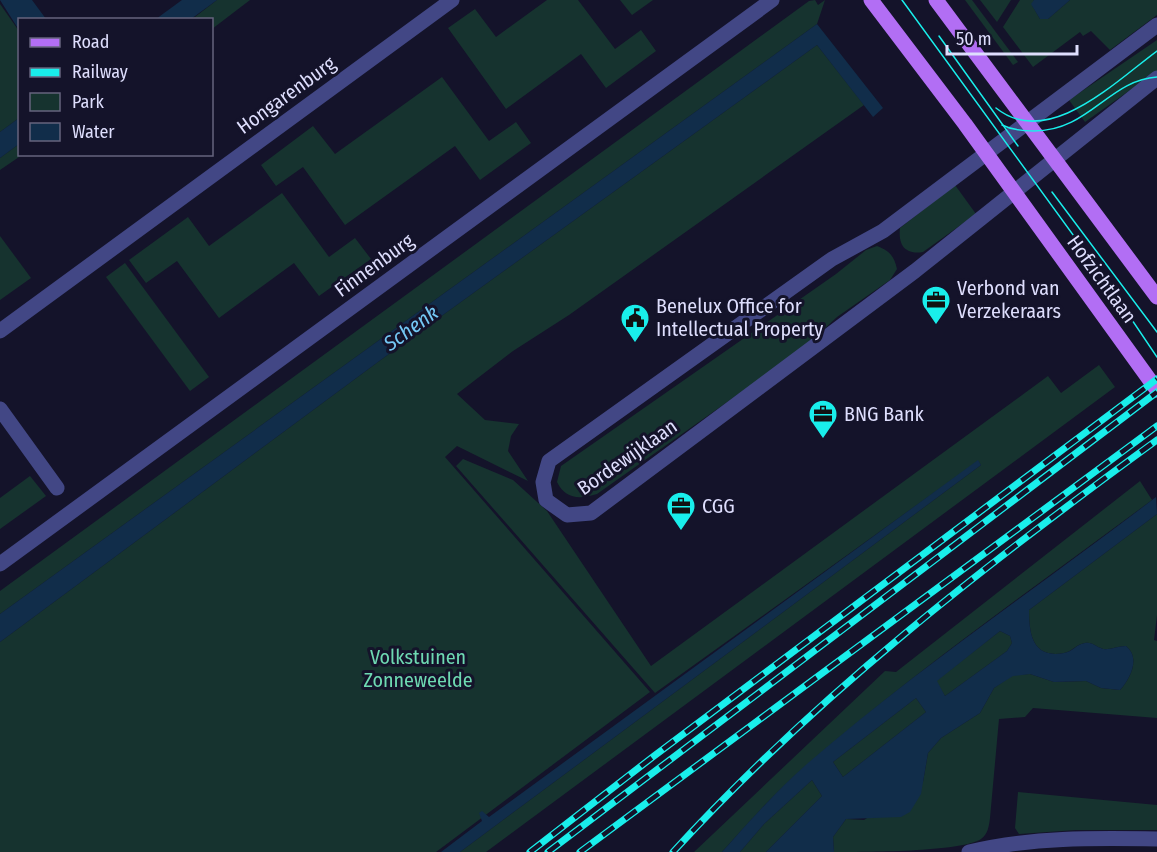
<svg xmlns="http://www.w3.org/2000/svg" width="1157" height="852" viewBox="0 0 1157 852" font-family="'Fira Sans Condensed',sans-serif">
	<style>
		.green { fill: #16332f }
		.water { fill: #112d4a; fill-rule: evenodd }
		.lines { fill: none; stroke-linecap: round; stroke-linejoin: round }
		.minor { stroke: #424785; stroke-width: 15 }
		.major { stroke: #b26ef4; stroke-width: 15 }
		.tram { stroke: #19eeeb; stroke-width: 1.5 }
		.rail-casing { stroke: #19eeeb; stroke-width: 7 }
		.rail { stroke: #14132a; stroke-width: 4.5; stroke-dasharray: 14; stroke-linecap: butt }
		.labels { text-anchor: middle; stroke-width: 6; stroke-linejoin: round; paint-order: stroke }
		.street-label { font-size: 20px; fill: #dedefd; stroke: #14132a }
		.poi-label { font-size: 20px; fill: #dedefd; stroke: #14132a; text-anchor: start }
		.park-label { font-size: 20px; fill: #6ed9b2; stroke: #14132a }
		.water-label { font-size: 21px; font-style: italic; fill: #74c8f5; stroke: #14132a }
	</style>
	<rect width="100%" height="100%" fill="#14132a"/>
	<!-- green -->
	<g class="green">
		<path d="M217,0h33l-38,29v-9h-21z"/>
		<path d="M547,0h31l37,49 26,-19 15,21 -50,37 -25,-34 -75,55 -58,-81 27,-19 21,28z"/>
		<path d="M620,0h33l-21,15z"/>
		<path d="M815,0l3,5 7,-5 -8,24 -817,590v-23l809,-590z"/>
		<path d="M965,0h7l46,62 -5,3z"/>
		<path d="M980,0h31l-14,22z"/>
		<path d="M1020,0h14l-2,5 8,14h8l22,-19h87v15l-47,35 -19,-19 -8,5 -3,-4 -47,35 -30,-40z"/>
		<path d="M0,4l19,27v87l-19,14z"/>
		<path d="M1157,40v31l-72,51 -16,-22z"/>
		<path d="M817,45l47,60 -295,210 -56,36 -56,43 28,26 34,4 -8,12 -3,15 20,30 -71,-35 -12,11 205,235 -214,160h-436v-210l382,-283z"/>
		<path d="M442,77l47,64 27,-19 15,21 -51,37 -25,-34 -110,79 -42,-58 -27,19 -15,-21 52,-39 22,28z"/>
		<path d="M19,144l1,10 2,1 -22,15v-12z"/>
		<path d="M955,185l21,29 -53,38c-18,3 -25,-7 -23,-24z"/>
		<path d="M282,193l47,64 26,-19 16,21 -52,37 -25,-33 -75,55 -42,-57 -31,22 -17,-23 59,-43 21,29z"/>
		<path d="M0,236l31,42 -31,22z"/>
		<path d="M877,246c13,5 17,10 20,23l-7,11 -53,37 -32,30 -208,147c-17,5 -31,6 -40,-12l4,-16 275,-192 30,-24z"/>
		<path d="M125,263l84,114 -19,14 -84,-114z"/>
		<path d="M1099,365l16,22 -629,465h-26l521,-387 -3,-4 -323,232 -199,-227 7,-7 50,21 34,31 104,155 397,-290 13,17z"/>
		<path d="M30,476l16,20 -46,33v-31z"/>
		<path d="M1140,481l12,19c-116,86 -235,169 -344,264 -31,26 -59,58 -86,88h-28l191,-181 11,1z"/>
		<path d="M1157,514v101l-3,25 3,1v77l-124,-10 -8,9 -26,2 -9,99c-1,8 -2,16 -9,21 -19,13 -118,13 -147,13l-1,-15 13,-18 18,1 59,-38 5,-29 13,-15 39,-25 14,-25 19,-13 17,-1 24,8 32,-1 15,7 19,2c10,-11 21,-32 6,-44 -7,0 -17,4 -23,3 -7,-2 -10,-7 -18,-6 -8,1 -14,9 -21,10 -32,6 -35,-20 -35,-43z"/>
		<path d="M1000,631l10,5 2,7 -5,8 -62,45 -9,-15z"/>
		<path d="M916,698l10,14 -83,65 -10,-15z"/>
		<path d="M812,780l10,16 -56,56h-26l24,-28z"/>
		<path d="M1018,792l139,13v25h-81l-57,4 -4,-6z"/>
	</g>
	<!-- water -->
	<g class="water">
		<path d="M0,0h32l14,19 -26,1 -1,10z"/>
		<path d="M182,0h35l-26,19h-35z"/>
		<path d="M1034,0h36l-22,19h-8l-9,-15z"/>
		<path d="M817,24l66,84 -10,9 -56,-72 -435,314 -382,283v-28z"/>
		<path d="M19,118v26l-19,14v-26z"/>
		<path d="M978,460l3,5 -521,387h-19l41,-31 -3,-8 3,-2 7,6z"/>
		<path d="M1156,497l1,17 -128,96c0,23 3,49 35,43 8,-1 13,-9 21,-10 8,-1 11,4 18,6 6,1 16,-3 23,-3 15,12 4,33 -6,44l-19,-2 -15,-7 -32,1 -24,-8 -17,2 -19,12 -14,25 -39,25 -13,15 -7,41 -11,18 -9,5 -55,2 -13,18 1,15h-68l56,-56 -10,-16 -48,44 -24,28h-18c27,-30 55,-62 86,-89 111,-96 232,-177 348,-266zM1000,631l10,5 2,7 -5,8 -62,45 -8,-15zM916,698l10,14 -83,65 -10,-15z"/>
	</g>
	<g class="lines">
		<!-- minor -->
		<g class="minor">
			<path d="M1157,25l-274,206 -51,28 -283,202 -6,21 3,18 21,15 24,-2 324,-242 242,-193"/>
			<path d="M0,331l452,-331"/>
			<path d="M0,409l57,79"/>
			<path d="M0,564l772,-564"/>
			<path d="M969,852c62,-15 125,-14 188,-13"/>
		</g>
		<!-- major -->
		<g class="major">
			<path d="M871,0l94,124 192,266"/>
			<path d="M936,0l221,297"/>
		</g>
		<!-- tram -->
		<g class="tram">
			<path d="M902,0l193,265 62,92"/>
			<path d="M939,36l79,110"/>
			<path d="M996,108c52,42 120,-27 161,-57"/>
			<path d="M1002,125c10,5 21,6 32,6 55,0 75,-51 123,-54"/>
			<path d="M1052,192l105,140"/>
		</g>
		<!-- rail casing -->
		<g class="rail-casing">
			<g id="rail">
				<path d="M530,852l124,-96 503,-377"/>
				<path d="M548,852l609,-460"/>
				<path d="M580,852l577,-426"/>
				<path d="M673,852c144,-157 312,-287 484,-412"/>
			</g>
		</g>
		<!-- rail -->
		<use href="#rail" class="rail"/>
	</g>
	<!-- icons -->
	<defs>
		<g id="office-pin" transform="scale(1.5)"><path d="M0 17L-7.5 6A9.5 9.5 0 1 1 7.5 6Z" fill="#19eeeb" stroke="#14132a"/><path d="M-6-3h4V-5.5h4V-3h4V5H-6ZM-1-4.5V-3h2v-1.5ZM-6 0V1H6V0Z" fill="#111"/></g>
		<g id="civic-pin" transform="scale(1.5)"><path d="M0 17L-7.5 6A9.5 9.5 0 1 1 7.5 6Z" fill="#19eeeb" stroke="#14132a"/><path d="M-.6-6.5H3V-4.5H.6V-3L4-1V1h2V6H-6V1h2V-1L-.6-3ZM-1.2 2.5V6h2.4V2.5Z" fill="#111"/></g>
	</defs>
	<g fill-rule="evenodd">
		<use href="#office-pin" x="936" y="300"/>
		<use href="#civic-pin" x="635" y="318"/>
		<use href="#office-pin" x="823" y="414"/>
		<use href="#office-pin" x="681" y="506"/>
	</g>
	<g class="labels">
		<!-- street labels -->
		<g class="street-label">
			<text transform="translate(286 95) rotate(-36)" y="7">Hongarenburg</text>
			<text transform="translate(374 265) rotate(-36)" y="7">Finnenburg</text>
			<text transform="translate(1102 279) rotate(54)" y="7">Hofzichtlaan</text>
			<text transform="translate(627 457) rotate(-35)" y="7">Bordewijklaan</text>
		</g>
		<!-- poi labels -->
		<g class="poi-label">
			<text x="957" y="295">Verbond van<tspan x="957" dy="23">Verzekeraars</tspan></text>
			<text x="656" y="313">Benelux Office for<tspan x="656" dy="23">Intellectual Property</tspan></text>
			<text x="844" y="421">BNG Bank</text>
			<text x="702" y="513">CGG</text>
		</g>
		<!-- park labels -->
		<g class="park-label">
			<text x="418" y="664">Volkstuinen<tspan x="418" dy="23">Zonneweelde</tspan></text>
		</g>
		<!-- water labels -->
		<g class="water-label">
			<text transform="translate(411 328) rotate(-36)" y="7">Schenk</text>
		</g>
	</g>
	<!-- legend -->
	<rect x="18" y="18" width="195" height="138" fill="#14132a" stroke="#65647e" stroke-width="1.5"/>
	<rect x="30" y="38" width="30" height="9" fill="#b26ef4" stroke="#65647e" stroke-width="1.5"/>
	<text x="72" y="48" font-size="18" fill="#dedefd">Road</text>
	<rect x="30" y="68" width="30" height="9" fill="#19eeeb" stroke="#65647e" stroke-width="1.5"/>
	<text x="72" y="78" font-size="18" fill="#dedefd">Railway</text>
	<rect x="30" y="93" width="30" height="18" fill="#16332f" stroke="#65647e" stroke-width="1.5"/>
	<text x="72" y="108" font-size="18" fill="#dedefd">Park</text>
	<rect x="30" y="123" width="30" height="18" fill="#112d4a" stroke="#65647e" stroke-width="1.5"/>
	<text x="72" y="138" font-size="18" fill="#dedefd">Water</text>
	<!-- scale -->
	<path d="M947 45v9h130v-9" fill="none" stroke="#dedefd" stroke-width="3"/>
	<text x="956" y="45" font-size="18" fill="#dedefd" stroke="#14132a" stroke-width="4.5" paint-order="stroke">50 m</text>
</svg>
